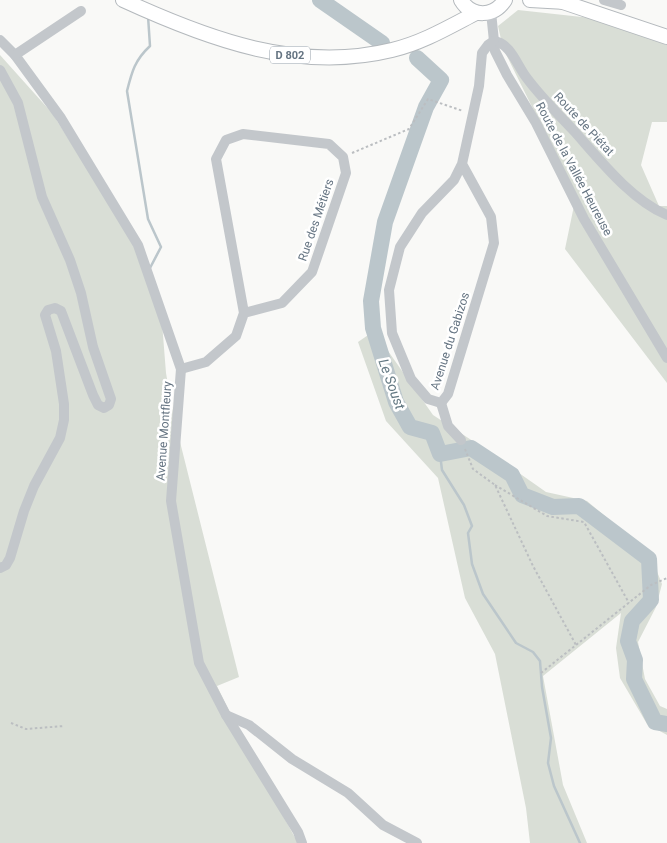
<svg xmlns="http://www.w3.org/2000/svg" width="667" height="843" viewBox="0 0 667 843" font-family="Roboto,sans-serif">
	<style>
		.green { fill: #d9ded6 }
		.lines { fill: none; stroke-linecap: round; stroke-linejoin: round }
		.stream { stroke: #bbc6cb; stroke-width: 2.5 }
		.river { stroke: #bbc6cb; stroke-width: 16 }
		.major-casing { stroke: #b4b9bd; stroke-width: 16 }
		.path { stroke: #bbbec1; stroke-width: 2; stroke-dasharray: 2.5 2.5; stroke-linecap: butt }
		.minor { stroke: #c3c7cb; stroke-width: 10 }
		.major { stroke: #fff; stroke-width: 14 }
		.labels { text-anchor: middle; stroke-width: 5; stroke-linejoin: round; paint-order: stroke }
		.shield { fill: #fff; stroke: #939ea8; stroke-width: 1 }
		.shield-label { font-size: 11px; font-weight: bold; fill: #657482 }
		.street-label { font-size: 12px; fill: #657482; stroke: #fff }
		.water-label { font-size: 14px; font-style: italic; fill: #647983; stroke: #fff }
	</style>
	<rect width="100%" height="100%" fill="#f9f9f7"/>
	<!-- green -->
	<g class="green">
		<path d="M518,10l73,8 76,27v77h-15l-11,43 18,41h8v177l-102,-134 11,-53 -73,-148 -5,-22z"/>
		<path d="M0,55l52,58 85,134 24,63 5,63 7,41 66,263 -22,9 45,92 36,65h-298z"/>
		<path d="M374,331l59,84 49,32 64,45 41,9 63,53 12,30 -6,23 -18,35 7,37 15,27 7,3v26l-20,-11 -27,-46 -4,-30 5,-35 -78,63 20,109 24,58h-57l-4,-35 -31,-154 -30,-56 -27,-120 -52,-57 -28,-79z"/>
	</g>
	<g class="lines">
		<!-- stream -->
		<g class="stream">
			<path d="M148,16l2,30c-15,14 -18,25 -23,45l21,128 13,28 -11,21"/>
			<path d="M440,454l2,16 22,35 8,21 -4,7 4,31 11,30 33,49 17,9 7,9 2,26 9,51 -3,25 6,23 26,57"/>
		</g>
		<!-- river -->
		<g class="river">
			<path d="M320,0l62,43"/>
			<path d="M417,58l24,22 -15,27 -41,115 -14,79 2,27 23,74 14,25 22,6 8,21 31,-6 41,27 10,20 31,12 26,-1 70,53 2,41 -19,21 -4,20 7,19 -1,19 21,43 12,2"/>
		</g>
		<!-- major casing -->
		<g class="major-casing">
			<g id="major">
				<path d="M123,0c85,39 175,73 269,50 30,-7 57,-23 84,-37"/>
				<path d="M461,0c11,18 33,17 44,0"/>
				<path d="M530,0l36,2"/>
				<path d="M557,0l110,37"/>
			</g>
		</g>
		<!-- path -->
		<g class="path">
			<path d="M352,153l57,-24 19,-30 35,12"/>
			<path d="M465,449l8,20 22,16 38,81 43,79"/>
			<path d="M495,485l52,31 37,6 45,81"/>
			<path d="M541,673l110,-88 16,-7"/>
			<path d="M11,723l15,6 38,-3"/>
		</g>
		<!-- minor -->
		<g class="minor">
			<path d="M604,0l17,5"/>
			<path d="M491,12l4,39 12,24 29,48 48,96 83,139"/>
			<path d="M0,40l15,15 46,63 77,127 43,124 -10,132 28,162 27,52 72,117 4,11"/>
			<path d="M494,41c16,2 23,24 32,36 14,19 31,36 48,54 25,28 57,69 93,84"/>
			<path d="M15,55l66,-44"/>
			<path d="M0,70l18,33 24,94 28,63 11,33 12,54 18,52 -2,6 -5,3 -6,-3 -5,-10 -32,-84 -6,-3 -7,2 -3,5 11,36 8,53v16l-4,18 -26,48 -10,25 -14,47 -4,7 -6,3"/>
			<path d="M462,164l29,53 3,26 -46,151 -7,9 -13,-4 -17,-20 -19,-46 -3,-43 11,-43 22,-34 32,-33 8,-16 17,-78 3,-33 6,-8 6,-4"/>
			<path d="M181,369l25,-7 30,-26 8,-23 -28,-154 10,-19 17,-6 86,10 14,13 3,16 -34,99 -30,31 -38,10"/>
			<path d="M441,403l7,23 13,14"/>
			<path d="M226,715l23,10 43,34 56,34 35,32 34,18"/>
		</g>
		<!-- major -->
		<use href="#major" class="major"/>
	</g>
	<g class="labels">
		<!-- shield labels -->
		<rect class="shield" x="270" y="46.5" width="40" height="17" rx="4"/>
		<g class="shield-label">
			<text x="290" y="59">D 802</text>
		</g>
		<!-- street labels -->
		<g class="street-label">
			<text transform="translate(584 124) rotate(47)" y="4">Route de Piétat</text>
			<text transform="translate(574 169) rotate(62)" y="4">Route de la Vallée Heureuse</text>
			<text transform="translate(316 220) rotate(-71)" y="4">Rue des Métiers</text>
			<text transform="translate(450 341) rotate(-72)" y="4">Avenue du Gabizos</text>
			<text transform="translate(164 431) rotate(-86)" y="4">Avenue Montfleury</text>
		</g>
		<!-- water labels -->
		<g class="water-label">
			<text transform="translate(392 384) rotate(70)" y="5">Le Soust</text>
		</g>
	</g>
</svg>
